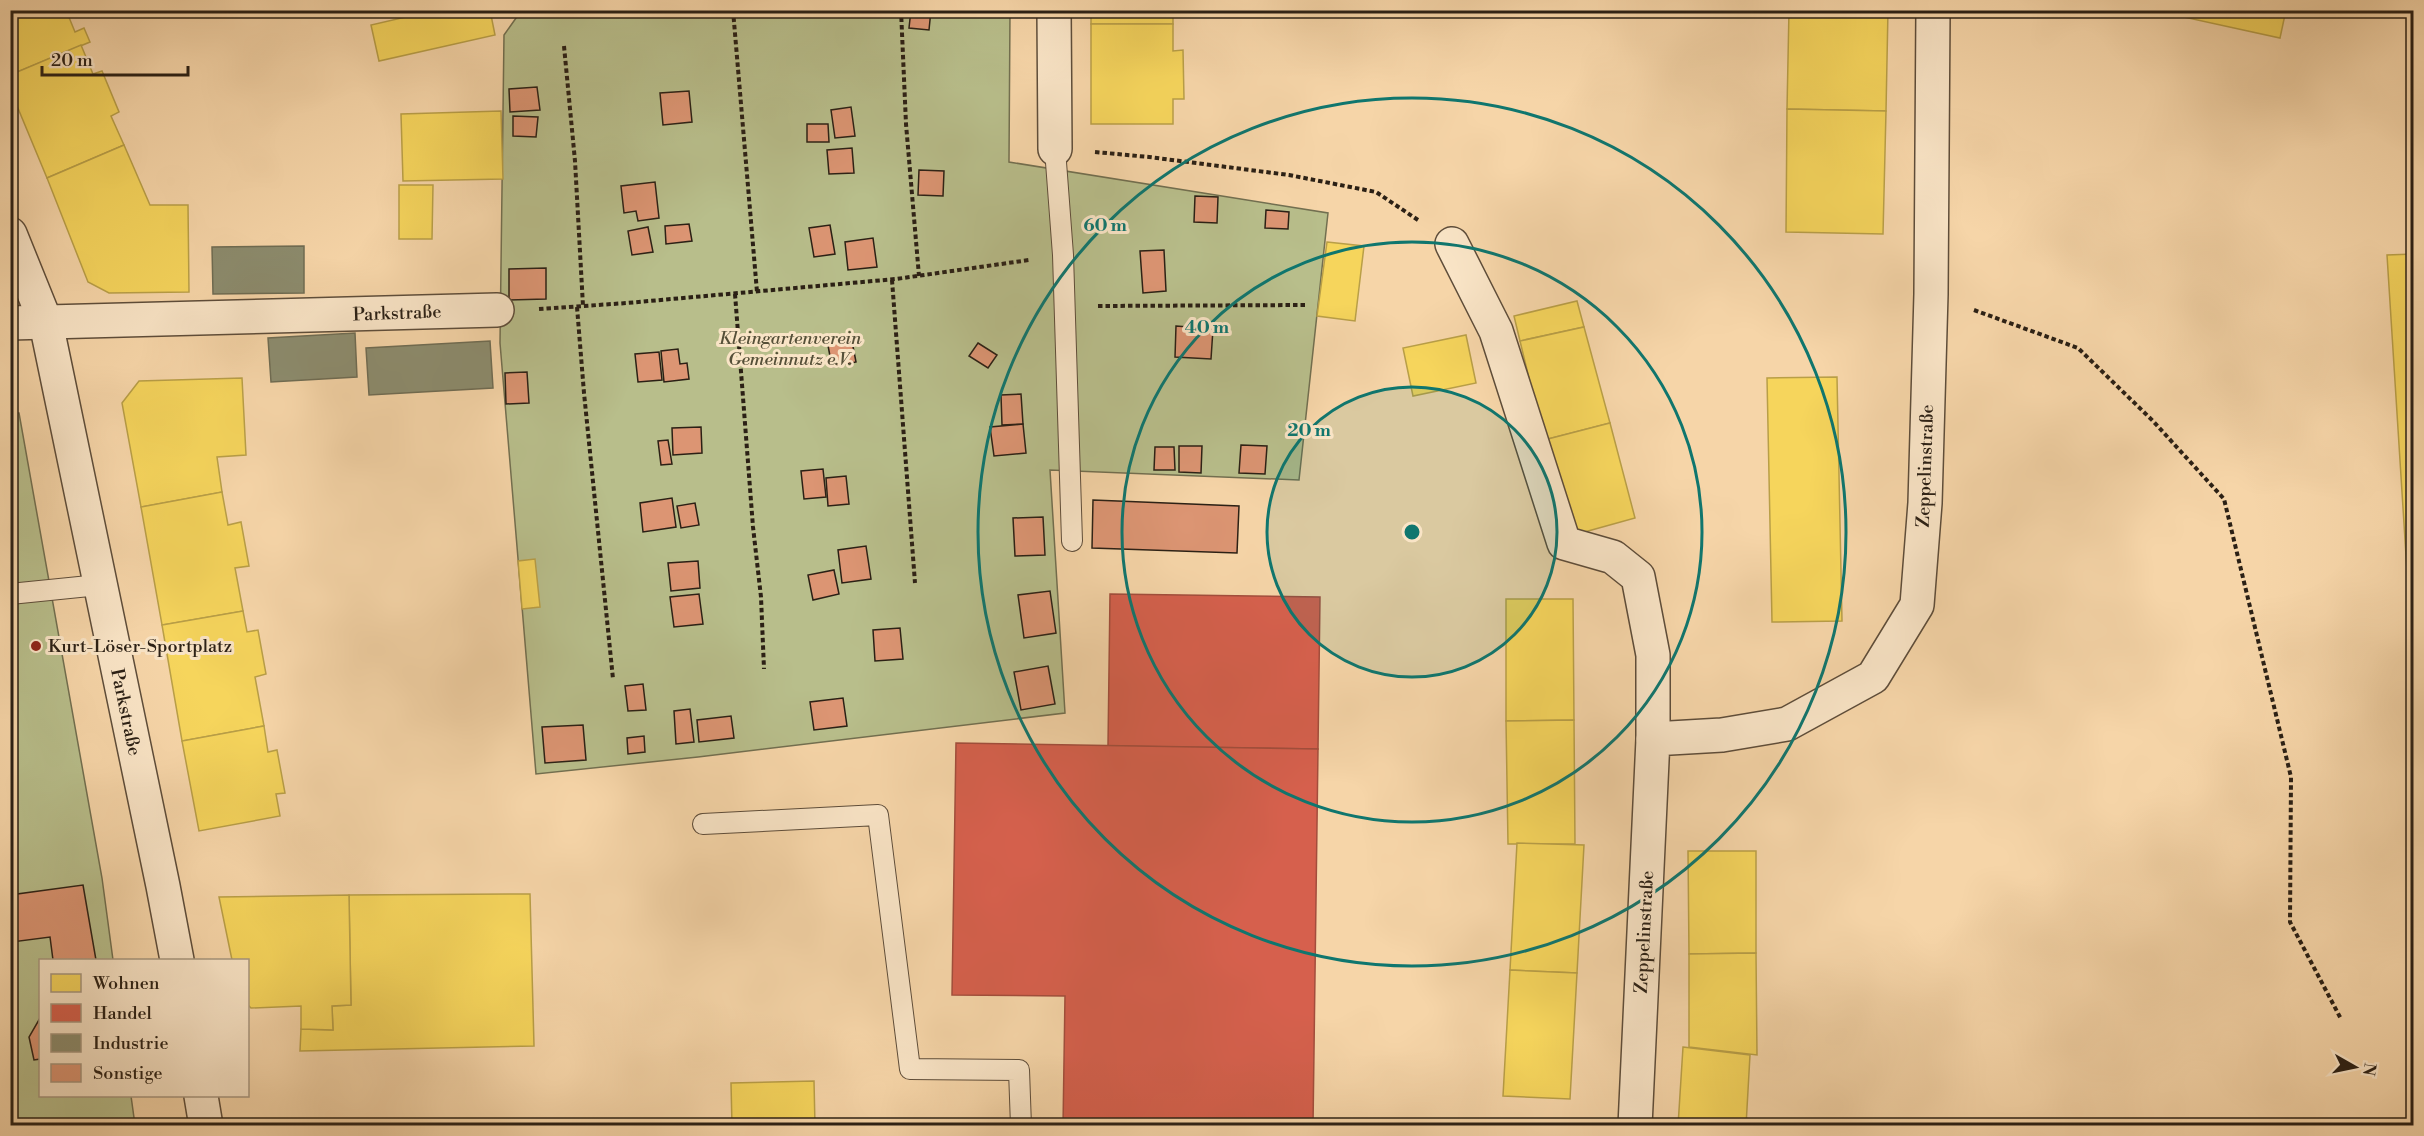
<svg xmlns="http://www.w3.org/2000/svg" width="2424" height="1136" viewBox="0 0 2424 1136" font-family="'Libre Bodoni',serif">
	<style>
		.green { fill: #b8be8b; stroke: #726f50; stroke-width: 1.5 }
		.homes { fill: #f6d55c; stroke: #b99f47; stroke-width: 1.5 }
		.shops { fill: #d6604d; stroke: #a34d3c; stroke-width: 1.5 }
		.industry { fill: #8c8c6e; stroke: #6f6c53; stroke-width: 1.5 }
		.building { fill: #dc9573; stroke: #2b2015; stroke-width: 1.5 }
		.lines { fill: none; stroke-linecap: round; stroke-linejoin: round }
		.service-casing { stroke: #5e4d3a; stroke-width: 22 }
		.minor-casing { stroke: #5e4d3a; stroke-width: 36 }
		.path { stroke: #2b2015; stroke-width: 4; stroke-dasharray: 4.5 3; stroke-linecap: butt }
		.service { stroke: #f9e4c6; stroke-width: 20 }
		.minor { stroke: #f9e4c6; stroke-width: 33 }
		.ring { fill: none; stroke: #0f766e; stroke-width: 3 }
		.poi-dot { fill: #8f2418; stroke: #f9e4c6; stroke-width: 2 }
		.labels { text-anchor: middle; stroke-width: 6; stroke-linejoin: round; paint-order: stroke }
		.street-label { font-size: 18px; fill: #2b2015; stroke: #f9e4c6 }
		.park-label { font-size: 18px; font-style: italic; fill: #554f38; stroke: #f9e4c6 }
		.poi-label { font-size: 18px; fill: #2b2015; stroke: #f9e4c6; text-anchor: start }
		.centre { fill: #0f766e; stroke: #f9e4c6; stroke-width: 3 }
		.ring-label { font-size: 18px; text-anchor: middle; font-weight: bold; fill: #0f766e; stroke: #f9e4c6; stroke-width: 6; stroke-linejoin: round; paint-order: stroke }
	</style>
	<rect width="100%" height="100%" fill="#f6d5a8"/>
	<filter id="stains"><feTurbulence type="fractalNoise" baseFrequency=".00333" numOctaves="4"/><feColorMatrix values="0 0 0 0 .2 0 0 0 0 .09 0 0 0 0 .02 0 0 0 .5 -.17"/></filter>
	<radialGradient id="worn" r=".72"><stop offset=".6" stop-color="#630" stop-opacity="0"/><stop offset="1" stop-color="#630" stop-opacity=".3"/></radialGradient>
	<!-- green -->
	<g class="green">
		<path d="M521,11h489l-1,151 319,51 -29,267 -249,-10 15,243 -367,44 -162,17 -36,-431 4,-308z"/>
		<path d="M10,413h9l83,465 11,82h-73v136h91l4,29 -124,1z"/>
	</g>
	<!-- homes -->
	<g class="homes">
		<path d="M10,10h56l9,22 9,-4 6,14 -80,33z"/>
		<path d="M436,10h54l5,25 -116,26 -8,-36z"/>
		<rect x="1091" y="10" width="82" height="14"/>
		<path d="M1789,10h99l-2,101 -99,-2z"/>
		<path d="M2180,10h106l-6,28 -101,-22z"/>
		<path d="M1091,24h82v27l10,-1 1,49h-11v25h-82z"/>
		<path d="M81,45l12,29 9,-3 17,41 -8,4 13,29 -77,33 -37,-89v-14z"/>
		<path d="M1787,109l99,2 -3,123 -97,-2z"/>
		<path d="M501,111l2,68 -100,2 -2,-67z"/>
		<path d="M124,145l26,60h38l1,87 -80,1 -21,-11 -41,-104z"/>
		<path d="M399,185h34l-1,54h-33z"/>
		<path d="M1327,242l37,4 -9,75 -38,-5z"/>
		<path d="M2414,254v428l-27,-427z"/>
		<path d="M1577,301l7,26 -64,14 -6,-25z"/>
		<path d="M1584,327l26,96 -66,17 -24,-99z"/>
		<path d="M1466,335l10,48 -63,13 -10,-48z"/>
		<path d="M1837,377l5,244 -70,1 -5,-244z"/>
		<path d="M242,378l4,77 -29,2 5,35 -81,15 -19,-104 17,-22z"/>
		<path d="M1610,423l25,95 -65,18 -26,-96z"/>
		<path d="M222,492l6,33 13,-3 8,44 -14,2 8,43 -81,14 -21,-118z"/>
		<path d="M535,559l5,48 -18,2 -4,-48z"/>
		<path d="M1506,599h67l1,121 -68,1z"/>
		<path d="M243,611l4,21 11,-2 8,44 -11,3 9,49 -82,15 -20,-116z"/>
		<path d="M1574,720l1,124h-67l-2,-123z"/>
		<path d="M264,726l4,26 9,-2 8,43 -9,1 4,22 -81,15 -17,-90z"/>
		<path d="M1517,843l67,2 -7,128 -67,-3z"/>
		<path d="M1688,851h68v102l-67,1z"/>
		<path d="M530,894l4,152 -234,5 1,-22 32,1 -1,-24 19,-1 -2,-110z"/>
		<path d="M349,895l2,110 -19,1 1,24 -32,-1v-23l-50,2 -3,-3v-45h-16l-13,-63z"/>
		<path d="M1756,953l1,102 -68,-8v-93z"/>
		<path d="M1510,970l67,3 -7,126 -67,-3z"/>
		<path d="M1683,1047l67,8 -4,71h-68z"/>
		<path d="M814,1081l1,45h-83l-1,-43z"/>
	</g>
	<!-- shops -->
	<g class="shops">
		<path d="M1110,594l210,3 -2,152 -210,-3z"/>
		<path d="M956,743l362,6 -5,377h-250l2,-130 -113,-1z"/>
	</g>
	<!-- industry -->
	<g class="industry">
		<path d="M304,246v47l-91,1 -1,-47z"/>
		<path d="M355,333l2,44 -86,5 -3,-44z"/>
		<path d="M490,341l3,47 -124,7 -3,-47z"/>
	</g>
	<!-- building -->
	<g class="building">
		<path d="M911,10h20l-2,20 -20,-2z"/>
		<path d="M537,87l3,23 -30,2 -1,-23z"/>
		<path d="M689,91l3,31 -29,3 -3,-32z"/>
		<path d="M851,107l4,29 -20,2 -4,-28z"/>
		<path d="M513,116l25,1 -2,20 -23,-1z"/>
		<path d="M807,124h21l1,18h-22z"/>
		<path d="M852,148l2,25 -25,1 -2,-24z"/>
		<path d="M919,170l25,1 -1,25 -25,-1z"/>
		<path d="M655,182l4,36 -21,3 -2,-10 -12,2 -3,-27z"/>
		<path d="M1195,196l23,1 -1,26 -23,-1z"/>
		<path d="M1266,210l23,2 -1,17 -23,-1z"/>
		<path d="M689,224l3,17 -26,3 -1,-18z"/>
		<path d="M830,225l5,29 -21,3 -5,-29z"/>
		<path d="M648,227l5,25 -21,3 -4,-24z"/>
		<path d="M873,238l4,29 -29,3 -3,-28z"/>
		<path d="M1164,250l2,41 -23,2 -3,-42z"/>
		<path d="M546,268v31l-37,1v-31z"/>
		<path d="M1176,326l37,3 -2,30 -36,-2z"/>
		<path d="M851,336l5,26 -24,5 -5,-27z"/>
		<path d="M978,343l19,12 -9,13 -19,-12z"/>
		<path d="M678,349l2,15 7,-1 2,16 -25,3 -3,-31z"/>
		<path d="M659,352l3,28 -24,2 -3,-28z"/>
		<path d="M527,372l2,31 -23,1 -1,-31z"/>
		<path d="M1021,394l2,30 -21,1 -1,-30z"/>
		<path d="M1023,424l3,29 -32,3 -4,-29z"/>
		<path d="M701,427l1,26 -29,2 -1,-27z"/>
		<path d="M668,440l4,24 -11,1 -3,-24z"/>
		<path d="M1241,445l26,1 -2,28 -26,-1z"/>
		<path d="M1179,446h23l-1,27 -22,-1z"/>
		<path d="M1155,447h19l1,23h-21z"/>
		<path d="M823,469l3,28 -22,2 -3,-28z"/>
		<path d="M846,476l3,28 -21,2 -2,-28z"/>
		<path d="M672,498l4,29 -33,5 -3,-29z"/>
		<path d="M1093,500l146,6 -2,47 -145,-5z"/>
		<path d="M695,503l4,22 -18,3 -4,-22z"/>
		<path d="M1043,517l2,38 -30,1 -2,-38z"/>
		<path d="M866,546l5,33 -29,4 -4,-33z"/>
		<path d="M698,561l2,27 -29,3 -3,-28z"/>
		<path d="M834,570l5,24 -26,6 -5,-25z"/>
		<path d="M1050,591l6,42 -32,5 -6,-43z"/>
		<path d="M699,594l4,30 -29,3 -4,-30z"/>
		<path d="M900,628l3,31 -28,2 -2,-31z"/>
		<path d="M1048,666l7,38 -34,6 -7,-38z"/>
		<path d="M643,684l3,26 -18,1 -3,-25z"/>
		<path d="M843,698l4,28 -33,4 -4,-28z"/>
		<path d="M690,709l4,33 -18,2 -2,-33z"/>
		<path d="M731,716l3,22 -35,4 -2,-22z"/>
		<path d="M583,725l3,35 -41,3 -3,-36z"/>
		<path d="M644,736l1,16 -17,2 -1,-16z"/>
		<path d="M83,885l13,75h-43l-3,-23 -38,5 -2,-47z"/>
		<path d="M40,1018v41l-6,1 -5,-23z"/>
	</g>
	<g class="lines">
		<!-- service casing -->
		<g class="service-casing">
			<g id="service">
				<path d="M1055,149l8,106 9,286"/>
				<path d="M10,594l89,-9"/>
				<path d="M703,824l175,-9 32,254 109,1 2,56"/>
			</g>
		</g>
		<!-- minor casing -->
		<g class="minor-casing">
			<g id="minor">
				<path d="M1054,10l1,139"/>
				<path d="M10,234l36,89 117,563 14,74"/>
				<path d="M1452,244l44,87 68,212 49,14 25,20 15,78v84"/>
				<path d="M10,323l487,-13"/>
				<path d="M201,1096l5,30"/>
				<path d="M1635,1126l18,-387 69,-4 65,-11 86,-47 44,-72 8,-102 6,-209 2,-284"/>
			</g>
		</g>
		<!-- path -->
		<g class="path">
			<path d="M733,10l24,282"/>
			<path d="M901,10l5,114 13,152"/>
			<path d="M564,46l11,115 8,145"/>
			<path d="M1095,152l54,5 140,18 87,17 42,28"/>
			<path d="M892,280l23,303"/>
			<path d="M735,294l18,233 8,70 3,72"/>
			<path d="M1098,306l208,-1"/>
			<path d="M577,307l7,86 29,286"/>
			<path d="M539,309l88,-6 269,-24 133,-19"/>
			<path d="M1974,310l104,38 75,73 71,78 67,278 -1,145 51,97"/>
		</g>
		<!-- service -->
		<use href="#service" class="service"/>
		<!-- minor -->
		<use href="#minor" class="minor"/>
	</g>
	<!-- distance rings -->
	<circle cx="1412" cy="532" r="145" fill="#0f766e" fill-opacity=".12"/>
	<g class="ring">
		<circle cx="1412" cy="532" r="145"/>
		<circle cx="1412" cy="532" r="290"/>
		<circle cx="1412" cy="532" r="434"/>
	</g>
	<!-- markers -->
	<circle class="poi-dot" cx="36" cy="646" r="6"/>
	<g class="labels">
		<!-- street labels -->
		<g class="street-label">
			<text transform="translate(397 313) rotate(-2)" y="6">Parkstraße</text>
			<text transform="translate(1925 466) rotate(-88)" y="6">Zeppelinstraße</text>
			<text transform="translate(126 712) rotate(78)" y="6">Parkstraße</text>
			<text transform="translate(1644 932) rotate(-87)" y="6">Zeppelinstraße</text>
		</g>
		<!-- park labels -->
		<g class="park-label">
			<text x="790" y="344">Kleingartenverein<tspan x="790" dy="21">Gemeinnutz e.V.</tspan></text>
		</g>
		<!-- poi labels -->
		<g class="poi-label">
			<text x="48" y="652">Kurt-Löser-Sportplatz</text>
		</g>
	</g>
	<circle cx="1412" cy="532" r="9" class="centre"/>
	<g class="ring-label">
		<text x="1105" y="231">60 m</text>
		<text x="1207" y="333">40 m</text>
		<text x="1309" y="436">20 m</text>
	</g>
	<!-- margin -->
	<rect width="2424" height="1136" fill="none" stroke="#f6d5a8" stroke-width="36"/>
	<rect x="12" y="12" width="2400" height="1112" fill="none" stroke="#2b2015" stroke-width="3"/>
	<rect x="18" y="18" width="2388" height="1100" fill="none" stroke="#2b2015" stroke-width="1.5"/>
	<!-- legend -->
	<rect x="39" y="959" width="210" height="138" fill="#f9e4c6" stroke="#a7967f" stroke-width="1.5"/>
	<rect x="51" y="974" width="30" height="18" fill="#f6d55c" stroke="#a7967f" stroke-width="1.5"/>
	<text x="93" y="989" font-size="18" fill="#2b2015">Wohnen</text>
	<rect x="51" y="1004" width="30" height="18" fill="#d6604d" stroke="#a7967f" stroke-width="1.5"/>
	<text x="93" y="1019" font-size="18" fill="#2b2015">Handel</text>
	<rect x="51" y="1034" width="30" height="18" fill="#8c8c6e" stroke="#a7967f" stroke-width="1.5"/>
	<text x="93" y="1049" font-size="18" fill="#2b2015">Industrie</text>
	<rect x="51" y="1064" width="30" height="18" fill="#dc9573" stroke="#a7967f" stroke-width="1.5"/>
	<text x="93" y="1079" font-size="18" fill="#2b2015">Sonstige</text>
	<!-- north arrow -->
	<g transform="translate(2355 1067) rotate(99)" stroke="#f9e4c6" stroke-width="4.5" paint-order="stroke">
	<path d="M0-4.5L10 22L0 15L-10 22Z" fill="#2b2015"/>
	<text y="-9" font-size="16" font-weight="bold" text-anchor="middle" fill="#2b2015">N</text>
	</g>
	<!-- scale -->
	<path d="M42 66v9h146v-9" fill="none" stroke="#2b2015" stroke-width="3"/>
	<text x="51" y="66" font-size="18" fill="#2b2015" stroke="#f9e4c6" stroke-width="4.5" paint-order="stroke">20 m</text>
	<rect width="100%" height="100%" filter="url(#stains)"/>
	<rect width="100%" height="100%" fill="url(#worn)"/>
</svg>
